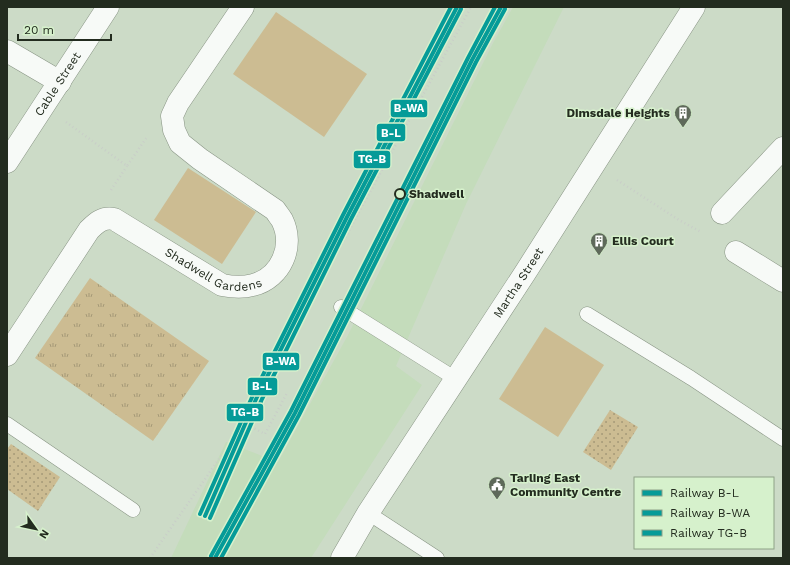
<svg xmlns="http://www.w3.org/2000/svg" width="790" height="565" viewBox="0 0 790 565" font-family="'Work Sans',sans-serif">
	<style>
		.built { fill: #c4dcbb }
		.grass { fill: url(#grass-tufts) }
		.park { fill: url(#park-dots) }
		.garden { fill: #ccbc92 }
		.lines { fill: none; stroke-linecap: round; stroke-linejoin: round }
		.service-casing { stroke: #889484; stroke-width: 15 }
		.minor-casing { stroke: #889484; stroke-width: 23 }
		.secondary-casing { stroke: #889484; stroke-width: 23 }
		.path { stroke: #c9cec8; stroke-width: 2.5; stroke-dasharray: 1 3; stroke-linecap: butt }
		.service { stroke: #f7faf7; stroke-width: 14 }
		.minor { stroke: #f7faf7; stroke-width: 22 }
		.secondary { stroke: #f7faf7; stroke-width: 22 }
		.rail-1-casing { stroke: #d6f1cc; stroke-width: 7 }
		.rail-2-casing { stroke: #d6f1cc; stroke-width: 7 }
		.rail-3-casing { stroke: #d6f1cc; stroke-width: 7 }
		.rail-1 { stroke: #059b98; stroke-width: 4 }
		.rail-2 { stroke: #059b98; stroke-width: 4 }
		.rail-3 { stroke: #059b98; stroke-width: 4 }
		.stop-dot { fill: #d6f1cc; stroke: #232c1f; stroke-width: 2 }
		.labels { text-anchor: middle; stroke-width: 3; stroke-linejoin: round; paint-order: stroke }
		.street-label { font-size: 12px; fill: #232c1f; stroke: #d6f1cc }
		.poi-label { font-size: 12px; font-weight: bold; fill: #232c1f; stroke: #d6f1cc; text-anchor: start }
		.stop-label { font-size: 12px; font-weight: bold; fill: #232c1f; stroke: #d6f1cc; text-anchor: start }
		.line-badge { stroke: #d6f1cc; stroke-width: 1.5 }
		.badge-label { font-size: 11px; text-anchor: middle; font-weight: bold; fill: #fff }
	</style>
	<defs>
		<pattern id="grass-tufts" width="24" height="20" patternUnits="userSpaceOnUse"><rect width="24" height="20" fill="#ccbc92"/><path d="M3 7l-1-3M5 7V3M7 7l1-3M15 17l-1-3M17 17v-4M19 17l1-3" fill="none" stroke="#a59977"/></pattern>
		<pattern id="park-dots" width="8" height="8" patternUnits="userSpaceOnUse"><rect width="8" height="8" fill="#ccbc92"/><path d="M2 2h.1M6 6h.1" fill="none" stroke="#a59977" stroke-width="1.8" stroke-linecap="round"/></pattern>
	</defs>
	<rect width="100%" height="100%" fill="#ccdbc7"/>
	<!-- built -->
	<path class="built" d="M513,7h51l-98,197 -70,162 26,19 -111,173h-140l55,-116 52,20 70,-127 144,-290z"/>
	<!-- grass -->
	<path class="grass" d="M90,278l119,83 -56,80 -118,-83z"/>
	<!-- park -->
	<g class="park">
		<path d="M610,410l28,17 -27,43 -28,-18z"/>
		<path d="M11,444l49,33 -22,34 -31,-22v-40z"/>
	</g>
	<!-- garden -->
	<g class="garden">
		<path d="M276,12l91,62 -43,63 -91,-63z"/>
		<path d="M188,168l68,44 -34,52 -68,-44z"/>
		<path d="M545,327l59,38 -46,72 -59,-38z"/>
	</g>
	<g class="lines">
		<!-- service casing -->
		<g class="service-casing">
			<g id="service">
				<path d="M341,307l115,72"/>
				<path d="M587,314l104,64 92,61"/>
				<path d="M7,424l126,86"/>
				<path d="M368,513l69,45"/>
			</g>
		</g>
		<!-- minor casing -->
		<g class="minor-casing">
			<g id="minor">
				<path d="M7,51l53,31"/>
				<path d="M722,213l61,-65"/>
				<path d="M736,252l47,29"/>
				<path id="s1" d="M7,355l82,-125c8,-8 14,-13 25,-11l108,66c10,2 20,3 31,0 28,-7 42,-39 29,-65 -2,-3 -5,-7 -7,-10l-75,-51 -20,-16 -6,-13 -2,-14 6,-13 65,-96"/>
				<path id="s2" d="M342,558l26,-45 157,-240 169,-266"/>
			</g>
		</g>
		<!-- secondary casing -->
		<g class="secondary-casing">
			<g id="secondary">
				<path id="s3" d="M7,162l101,-155"/>
			</g>
		</g>
		<!-- path -->
		<g class="path">
			<path d="M66,122l61,44 20,-29"/>
			<path d="M617,180l62,40 22,12"/>
			<path d="M111,190l16,-24"/>
			<path d="M311,263h21"/>
			<path d="M244,423l21,11 22,-41"/>
			<path d="M150,558l94,-135 227,-416"/>
		</g>
		<!-- service -->
		<use href="#service" class="service"/>
		<!-- minor -->
		<use href="#minor" class="minor"/>
		<!-- secondary -->
		<use href="#secondary" class="secondary"/>
		<!-- rail-1 casing -->
		<g class="rail-1-casing">
			<g id="rail-1">
				<path d="M205,516l52,-119 90,-180 110,-210"/>
				<path d="M215,558l80,-145 177,-353 29,-53"/>
			</g>
		</g>
		<!-- rail-2 casing -->
		<g class="rail-2-casing">
			<g id="rail-2">
				<path d="M210,518l52,-119 89,-180 110,-210"/>
				<path d="M221,558l78,-143 177,-353 29,-53"/>
			</g>
		</g>
		<!-- rail-3 casing -->
		<g class="rail-3-casing">
			<g id="rail-3">
				<path d="M200,514l53,-119 90,-180 108,-208"/>
				<path d="M211,556l80,-145 177,-353 27,-51"/>
			</g>
		</g>
		<!-- rail-1 -->
		<use href="#rail-1" class="rail-1"/>
		<!-- rail-2 -->
		<use href="#rail-2" class="rail-2"/>
		<!-- rail-3 -->
		<use href="#rail-3" class="rail-3"/>
	</g>
	<!-- icons -->
	<defs>
		<g id="building-pin" transform="scale(0.9)"><path d="M0 17L-7.5 6A9.5 9.5 0 1 1 7.5 6Z" fill="#5e695a" stroke="#d6f1cc"/><path d="M-4-6H4V6H1V3H-1V6H-4ZM-2.5-4.3h1.7v1.8h-1.7ZM.8-4.3h1.7v1.8H.8ZM-2.5-1h1.7V.8h-1.7ZM.8-1h1.7V.8H.8Z" fill="#fff"/></g>
		<g id="civic-pin" transform="scale(0.9)"><path d="M0 17L-7.5 6A9.5 9.5 0 1 1 7.5 6Z" fill="#5e695a" stroke="#d6f1cc"/><path d="M-.6-6.5H3V-4.5H.6V-3L4-1V1h2V6H-6V1h2V-1L-.6-3ZM-1.2 2.5V6h2.4V2.5Z" fill="#fff"/></g>
	</defs>
	<g fill-rule="evenodd">
		<use href="#building-pin" x="683" y="113"/>
		<use href="#building-pin" x="599" y="241"/>
		<use href="#civic-pin" x="497" y="485"/>
	</g>
	<!-- markers -->
	<circle class="stop-dot" cx="400" cy="194" r="5"/>
	<g class="labels">
		<!-- street labels -->
		<g class="street-label">
			<text dy="4" stroke="none"><textPath href="#s3" startOffset="93">Cable Street</textPath></text>
			<text dy="4" stroke="none"><textPath href="#s1" startOffset="292">Shadwell Gardens</textPath></text>
			<text dy="4" stroke="none"><textPath href="#s2" startOffset="327">Martha Street</textPath></text>
		</g>
		<!-- poi labels -->
		<g class="poi-label">
			<text x="670" y="117" text-anchor="end">Dimsdale Heights</text>
			<text x="612" y="245">Ellis Court</text>
			<text x="510" y="482">Tarling East<tspan x="510" dy="14">Community Centre</tspan></text>
		</g>
		<!-- stop labels -->
		<g class="stop-label">
			<text x="409" y="198">Shadwell</text>
		</g>
	</g>
	<g class="line-badge">
		<rect x="390" y="99" width="38" height="19" rx="4" fill="#059b98"/>
		<rect x="376" y="123" width="30" height="19" rx="4" fill="#059b98"/>
		<rect x="353" y="150" width="38" height="19" rx="4" fill="#059b98"/>
		<rect x="262" y="352" width="38" height="19" rx="4" fill="#059b98"/>
		<rect x="247" y="377" width="31" height="19" rx="4" fill="#059b98"/>
		<rect x="226" y="403" width="38" height="19" rx="4" fill="#059b98"/>
	</g>
	<g class="badge-label">
		<text x="409" y="112">B-WA</text>
		<text x="391" y="137">B-L</text>
		<text x="372" y="163">TG-B</text>
		<text x="281" y="365">B-WA</text>
		<text x="262" y="390">B-L</text>
		<text x="245" y="416">TG-B</text>
	</g>
	<!-- border -->
	<rect width="790" height="565" fill="none" stroke="#232c1f" stroke-width="16"/>
	<!-- legend -->
	<rect x="634" y="477" width="140" height="72" fill="#d6f1cc" stroke="#8ea287"/>
	<rect x="642" y="490" width="20" height="6" fill="#059b98" stroke="#8ea287"/>
	<text x="670" y="497" font-size="12" fill="#232c1f">Railway B-L</text>
	<rect x="642" y="510" width="20" height="6" fill="#059b98" stroke="#8ea287"/>
	<text x="670" y="517" font-size="12" fill="#232c1f">Railway B-WA</text>
	<rect x="642" y="530" width="20" height="6" fill="#059b98" stroke="#8ea287"/>
	<text x="670" y="537" font-size="12" fill="#232c1f">Railway TG-B</text>
	<!-- north arrow -->
	<g transform="translate(36 529) rotate(123)" stroke="#d6f1cc" stroke-width="3" paint-order="stroke">
	<path d="M0-3L7 15L0 10L-7 15Z" fill="#232c1f"/>
	<text y="-6" font-size="11" font-weight="bold" text-anchor="middle" fill="#232c1f">N</text>
	</g>
	<!-- scale -->
	<path d="M18 34v6h93v-6" fill="none" stroke="#232c1f" stroke-width="2"/>
	<text x="24" y="34" font-size="12" fill="#232c1f" stroke="#d6f1cc" stroke-width="3" paint-order="stroke">20 m</text>
</svg>
